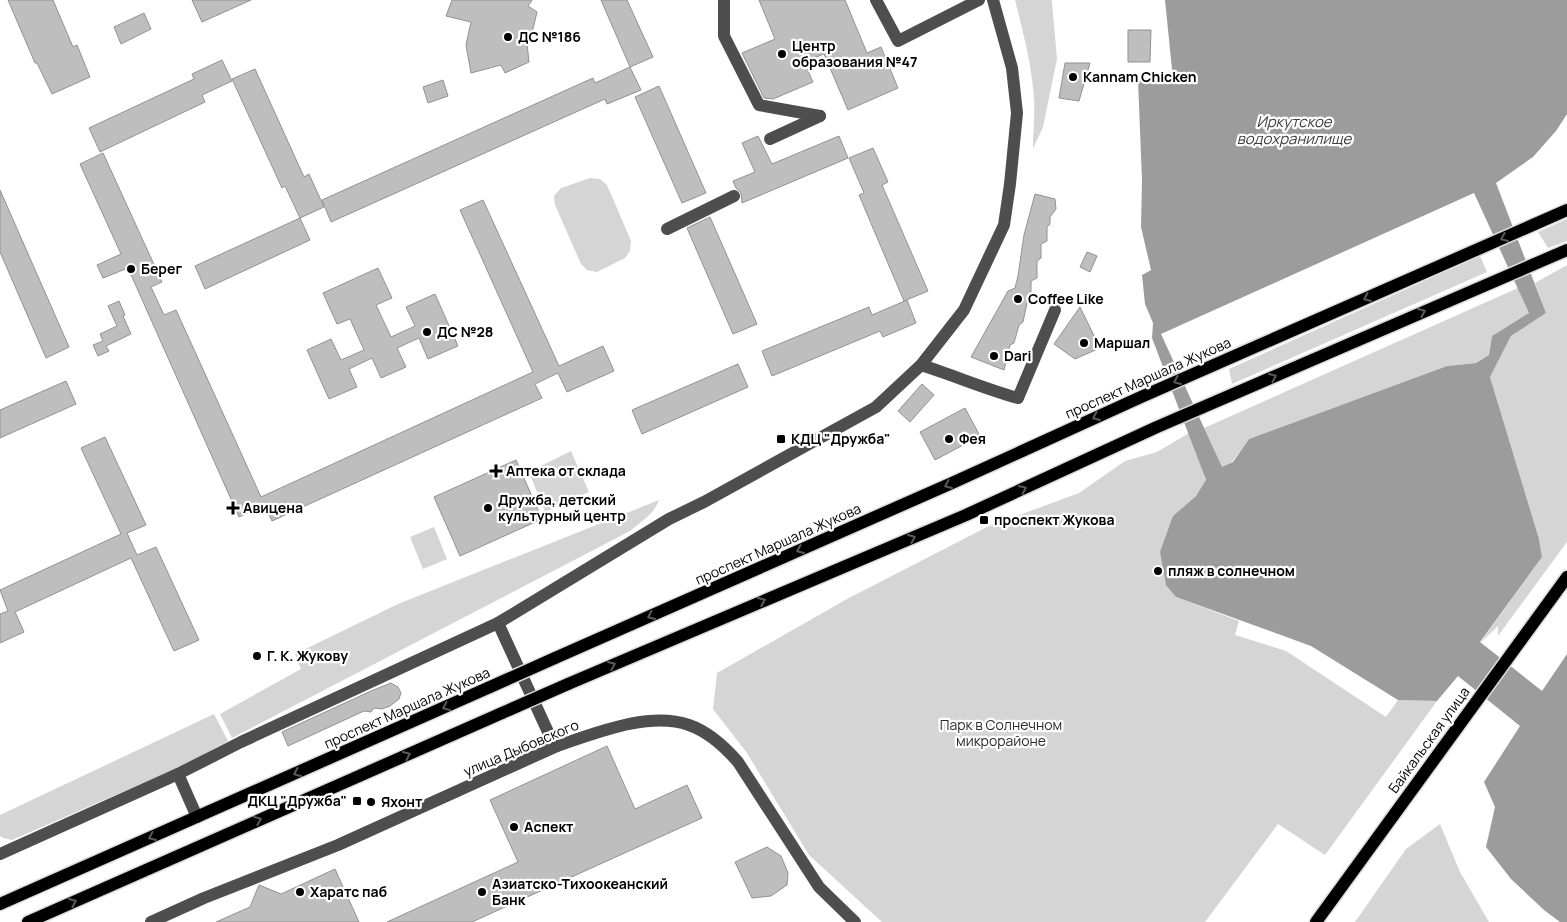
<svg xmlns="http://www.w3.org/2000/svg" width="1567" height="922" viewBox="0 0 1567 922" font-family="Manrope,sans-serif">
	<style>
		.green { fill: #d5d5d5 }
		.water { fill: #9c9c9c; fill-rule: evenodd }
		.building { fill: #bebebe; stroke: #929292 }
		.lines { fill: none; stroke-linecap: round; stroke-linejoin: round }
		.major-casing { stroke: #dbdbdb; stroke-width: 15 }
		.minor { stroke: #4e4e4e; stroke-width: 12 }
		.major { stroke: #000; stroke-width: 12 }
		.major-bridge-casing { stroke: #dbdbdb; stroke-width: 15; stroke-linecap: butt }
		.major-bridge { stroke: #000; stroke-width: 12 }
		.oneway { stroke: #595959 }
		.poi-dot { fill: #000; stroke: #fff; stroke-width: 2 }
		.labels { text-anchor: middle; stroke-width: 4.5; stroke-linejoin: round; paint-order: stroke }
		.poi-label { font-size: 14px; font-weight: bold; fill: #000; stroke: #fff; text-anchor: start }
		.street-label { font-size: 14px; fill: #000; stroke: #fff }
		.park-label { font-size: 14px; fill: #2c2c2c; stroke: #fff }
		.water-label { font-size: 15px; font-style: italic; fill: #3d3d3d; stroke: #fff }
	</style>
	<rect width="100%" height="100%" fill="#fff"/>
	<!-- green -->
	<g class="green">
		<path d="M1015,0h37v2l5,57 -14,68 -10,22c0,-17 2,-34 1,-50 -2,-34 -11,-67 -19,-99z"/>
		<path d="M590,178l10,1 7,6 24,56 -1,10 -5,7 -28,14 -10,-2 -6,-6 -26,-59 -1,-9 7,-8z"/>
		<path d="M1567,219v22l-19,7 -10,-16z"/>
		<path d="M1480,256l7,16 -255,112 -3,-15z"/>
		<path d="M1567,265v277l-69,94v-10l-18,17 62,-86 -3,-18 -49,-162 21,-41 35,-23 -11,-30z"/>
		<path d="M1518,288l11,25 -37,23 -3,19 -13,8 -29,3 -198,73 -17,23 -10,6 -18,-40z"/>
		<path d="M1189,433l17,48 -10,15 -23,20 3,81 63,24 -4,14 51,16 100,66 12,-17 39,1 -112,154 -47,-31 -73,98h-323l-73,-67 -62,-102 -34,-44 4,-36 130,-74 140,-72 92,-34 46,-32 32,-9z"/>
		<path d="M571,451l18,41 -44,20 -16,-40z"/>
		<path d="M659,500c-5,14 -18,22 -29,31l-398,207 -12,-24 81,-45 -6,-15 103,-50z"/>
		<path d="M434,527l13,32 -24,10 -13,-32z"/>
		<path d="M214,714l14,27 -48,26 -168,73 -9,-2 -3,-2v-21z"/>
		<path d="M1440,824l20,48 29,50h-134l51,-73z"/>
	</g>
	<!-- water -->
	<path class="water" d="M1165,0h402v114l-11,17 -23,26 -37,26 50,130 -35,23 -21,41 49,162 3,18 -62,85 62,49 25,-37v268h-7l-16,-12 -33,-31 -25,-32 9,-40 -11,-25 36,-56 -62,-50 -21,25 -39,-1 -87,-54 -135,-49 -10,-12 -6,-33 13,-36 23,-20 10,-16 -54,-142 1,-15 -8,-19 -3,-29 9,-5 -10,-43 1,-47 -4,-100 35,-1zM1474,193l55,120 -37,23 -3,19 -13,8 -29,3 -198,73 -16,23 -11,5 -61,-133z"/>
	<!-- building -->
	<g class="building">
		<path d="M8,0h45l20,47 4,-2 13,32 -38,17 -15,-31h-2z"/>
		<path d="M192,0h59l-49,22z"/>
		<path d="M452,0h80l-4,6 9,6 -5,21 -6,1 3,28 -24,11 -4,-8 -30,8 -5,-28 5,-23 -25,-6z"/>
		<path d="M601,0h26l26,57 -23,10z"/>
		<path d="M759,0h86l22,53 14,-6 17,41 -50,22 -24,-56 -20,8 9,20 -40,17 -9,-1 -22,-45 33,-14z"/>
		<path d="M144,13l7,16 -30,15 -7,-17z"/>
		<path d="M1128,30h23l-1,32h-22z"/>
		<path d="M222,60l10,21 -30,14 3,7 -105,50 -11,-24 105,-49 -2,-5z"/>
		<path d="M1065,63h25l-11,38 -20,-3z"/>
		<path d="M630,67l11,23 -34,14 -2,-5 -274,123 -9,-22 271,-122 2,5z"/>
		<path d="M255,69l49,108 5,-3 15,33 -24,11 -15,-32 -3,2 -50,-109z"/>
		<path d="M443,80l5,16 -20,7 -5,-16z"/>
		<path d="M659,86l47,107 -24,10 -47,-106z"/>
		<path d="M758,136l14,28 67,-28 9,22 -106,45 -1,-10 -5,-5 -3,-7 22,-9 -13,-29z"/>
		<path d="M873,148l15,34 -6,3 46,106 -24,10 -45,-106 5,-2 -15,-35z"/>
		<path d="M103,153l59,129 -11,5 13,28 12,-5 85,187 272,-125 -73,-162 23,-10 76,166 44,-20 11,25 -47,21 -9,-19 -23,11 7,14 -270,123 -8,-16 -25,12 -111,-249 -25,10 -6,-13 24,-11 -41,-90z"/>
		<path d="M0,190l69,157 -23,11 -46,-106z"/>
		<path d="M1035,194l20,5 1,10 -6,8v7l-3,3v14l-6,3v14l-4,3v17l-6,3v19l-4,3 -4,19 -4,3 -5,18 -4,2 -6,25 -33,-13 37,-66 7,-3 3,-12 6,-41z"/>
		<path d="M710,217l47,107 -24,10 -46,-106z"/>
		<path d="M300,218l10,22 -105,49 -10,-23z"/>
		<path d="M1087,252l10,4 -7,16 -10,-5z"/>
		<path d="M378,268l14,30 -16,7 15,32 24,-11 -9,-19 29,-13 23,52 -30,13 -9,-21 -22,10 9,19 -25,11 -9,-20 -23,11 8,18 -28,12 -22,-49 24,-11 10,21 23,-10 -14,-31 -13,5 -14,-31z"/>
		<path d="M907,300l9,23 -33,14 -3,-6 -108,45 -10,-25 107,-44 3,8z"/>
		<path d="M119,301l6,14 -2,1 8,18 -25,12 3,5 -11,5 -5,-11 10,-4 -3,-7 17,-8 -9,-20z"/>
		<path d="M1080,307l20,41 -25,11 -21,-15z"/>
		<path d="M738,364l10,23 -106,47 -10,-24z"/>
		<path d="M66,381l10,23 -76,34v-28z"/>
		<path d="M922,384l12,11 -24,27 -12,-11z"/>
		<path d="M965,408l15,28 -45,24 -15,-28z"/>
		<path d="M105,437l41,88 -19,8 10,22 19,-8 43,93 -25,11 -43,-93 -116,54 9,20 -24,11v-29l8,-3 -8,-21 121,-56 -40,-86z"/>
		<path d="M516,460l26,59 -82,37 -26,-59z"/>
		<path d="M391,683l7,4 3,6 -2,6 -9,7 -8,3 -8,-1 -3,4 -7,-1 -76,35 -6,-14 89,-41z"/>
		<path d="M607,746l28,63 52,-24 15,33 -230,104h-85l131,-60 -28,-62z"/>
		<path d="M767,847l14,9 7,17 -1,12 -16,11 -19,2 -17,-36z"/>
		<path d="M335,869l24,53h-143l34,-15 9,-22 22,9z"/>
	</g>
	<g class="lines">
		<!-- major casing -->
		<g class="major-casing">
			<g id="major">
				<path d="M555,658l397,-175 189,-86 426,-187"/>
				<path d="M568,684l398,-169 191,-88 410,-177"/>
				<path d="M0,904l490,-217"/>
				<path d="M28,922l474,-209"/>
				<path d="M1316,922l251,-345"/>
			</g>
		</g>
		<!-- minor -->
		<g class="minor">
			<path d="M724,0v36l35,69 61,11"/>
			<path d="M876,0l22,41 81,-41"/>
			<path d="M770,139l50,-23"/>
			<path d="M667,229l67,-33"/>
			<path d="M921,365c32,10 64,24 97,33l37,-88"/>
			<path d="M498,623l50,109 9,14"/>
			<path d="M178,774l19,43"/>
			<path d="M0,854l178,-80 63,-32 257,-119 171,-104 35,-17 172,-95 45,-42 43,-55 40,-85 6,-41 7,-71 -5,-45 -19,-68"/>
			<path d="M151,922l53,-24 134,-53 219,-99c39,-13 92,-35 132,-21 20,7 36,22 49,37l81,125 36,35"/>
		</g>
		<!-- major -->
		<use href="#major" class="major"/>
		<!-- major-bridge casing -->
		<g class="major-bridge-casing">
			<g id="major-bridge">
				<path d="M490,687l65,-29"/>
				<path d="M502,713l66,-29"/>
			</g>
		</g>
		<!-- major-bridge -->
		<use href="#major-bridge" class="major-bridge"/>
	</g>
	<!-- one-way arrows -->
	<defs><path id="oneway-chevron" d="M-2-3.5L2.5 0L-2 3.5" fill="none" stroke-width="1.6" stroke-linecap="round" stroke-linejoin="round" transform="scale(1.25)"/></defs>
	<g class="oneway">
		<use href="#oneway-chevron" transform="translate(1504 238) rotate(157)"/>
		<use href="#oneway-chevron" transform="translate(1367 298) rotate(156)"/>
		<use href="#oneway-chevron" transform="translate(1422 312) rotate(-23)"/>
		<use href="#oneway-chevron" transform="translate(1273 377) rotate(-23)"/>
		<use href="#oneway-chevron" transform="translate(1177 381) rotate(156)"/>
		<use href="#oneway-chevron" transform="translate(1096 417) rotate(156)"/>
		<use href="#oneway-chevron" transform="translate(948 485) rotate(157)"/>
		<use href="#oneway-chevron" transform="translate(1023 489) rotate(-25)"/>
		<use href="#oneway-chevron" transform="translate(912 538) rotate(-23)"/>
		<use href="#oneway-chevron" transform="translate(800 550) rotate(156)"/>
		<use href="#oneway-chevron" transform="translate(762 601) rotate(-23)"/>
		<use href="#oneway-chevron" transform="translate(651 616) rotate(156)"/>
		<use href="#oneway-chevron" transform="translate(612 665) rotate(-23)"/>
		<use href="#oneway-chevron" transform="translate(446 707) rotate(156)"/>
		<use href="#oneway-chevron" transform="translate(407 755) rotate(-24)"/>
		<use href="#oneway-chevron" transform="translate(297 773) rotate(156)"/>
		<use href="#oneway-chevron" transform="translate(258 820) rotate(-23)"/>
		<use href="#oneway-chevron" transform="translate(152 837) rotate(156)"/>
		<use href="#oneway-chevron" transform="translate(73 902) rotate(-24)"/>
	</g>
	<!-- markers -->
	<g class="poi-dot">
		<circle cx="508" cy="37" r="5"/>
		<circle cx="782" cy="54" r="5"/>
		<circle cx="1073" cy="77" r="5"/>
		<circle cx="131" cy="269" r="5"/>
		<circle cx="1018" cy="299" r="5"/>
		<circle cx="427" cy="332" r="5"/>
		<circle cx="1084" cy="343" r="5"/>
		<circle cx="994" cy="356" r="5"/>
		<rect x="776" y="434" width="10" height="10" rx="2.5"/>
		<circle cx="949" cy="439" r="5"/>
		<path d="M493.5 463.5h5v5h5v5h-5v5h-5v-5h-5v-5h5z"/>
		<path d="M230.5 500.5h5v5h5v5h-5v5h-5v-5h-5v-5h5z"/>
		<circle cx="488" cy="508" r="5"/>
		<rect x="979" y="515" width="10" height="10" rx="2.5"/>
		<circle cx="1158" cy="571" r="5"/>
		<circle cx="257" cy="656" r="5"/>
		<rect x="352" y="796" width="10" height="10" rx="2.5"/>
		<circle cx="371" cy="802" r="5"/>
		<circle cx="514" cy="827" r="5"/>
		<circle cx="300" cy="892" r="5"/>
		<circle cx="482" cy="892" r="5"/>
	</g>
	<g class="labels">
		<!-- poi labels -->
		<g class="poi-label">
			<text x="518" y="42">ДС №186</text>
			<text x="792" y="51">Центр<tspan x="792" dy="16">образования №47</tspan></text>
			<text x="1083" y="82">Kannam Chicken</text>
			<text x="141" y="274">Берег</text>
			<text x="1028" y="304">Coffee Like</text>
			<text x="437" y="337">ДС №28</text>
			<text x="1094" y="348">Маршал</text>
			<text x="1004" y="361">Dari</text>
			<text x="791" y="444">КДЦ "Дружба"</text>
			<text x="959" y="444">Фея</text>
			<text x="506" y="476">Аптека от склада</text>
			<text x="498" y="505">Дружба, детский<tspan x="498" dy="16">культурный центр</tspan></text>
			<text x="243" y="513">Авицена</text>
			<text x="994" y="525">проспект Жукова</text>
			<text x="1168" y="576">пляж в солнечном</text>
			<text x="267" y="661">Г. К. Жукову</text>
			<text x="347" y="806" text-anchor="end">ДКЦ "Дружба"</text>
			<text x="381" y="807">Яхонт</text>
			<text x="524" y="832">Аспект</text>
			<text x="492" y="889">Азиатско-Тихоокеанский<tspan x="492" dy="16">Банк</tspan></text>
			<text x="310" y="897">Харатс паб</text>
		</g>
		<!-- street labels -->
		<g class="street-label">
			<text transform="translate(1148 378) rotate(-24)" y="5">проспект Маршала Жукова</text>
			<text transform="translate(778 544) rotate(-24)" y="5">проспект Маршала Жукова</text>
			<text transform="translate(407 708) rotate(-24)" y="5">проспект Маршала Жукова</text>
			<text transform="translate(1429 740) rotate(-54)" y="5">Байкальская улица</text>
			<text transform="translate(521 748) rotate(-23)" y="5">улица Дыбовского</text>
		</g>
		<!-- park labels -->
		<g class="park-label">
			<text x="1001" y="730">Парк в Солнечном<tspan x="1001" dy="16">микрорайоне</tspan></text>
		</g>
		<!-- water labels -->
		<g class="water-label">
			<text x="1294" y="127">Иркутское<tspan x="1294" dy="17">водохранилище</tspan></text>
		</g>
	</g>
</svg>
